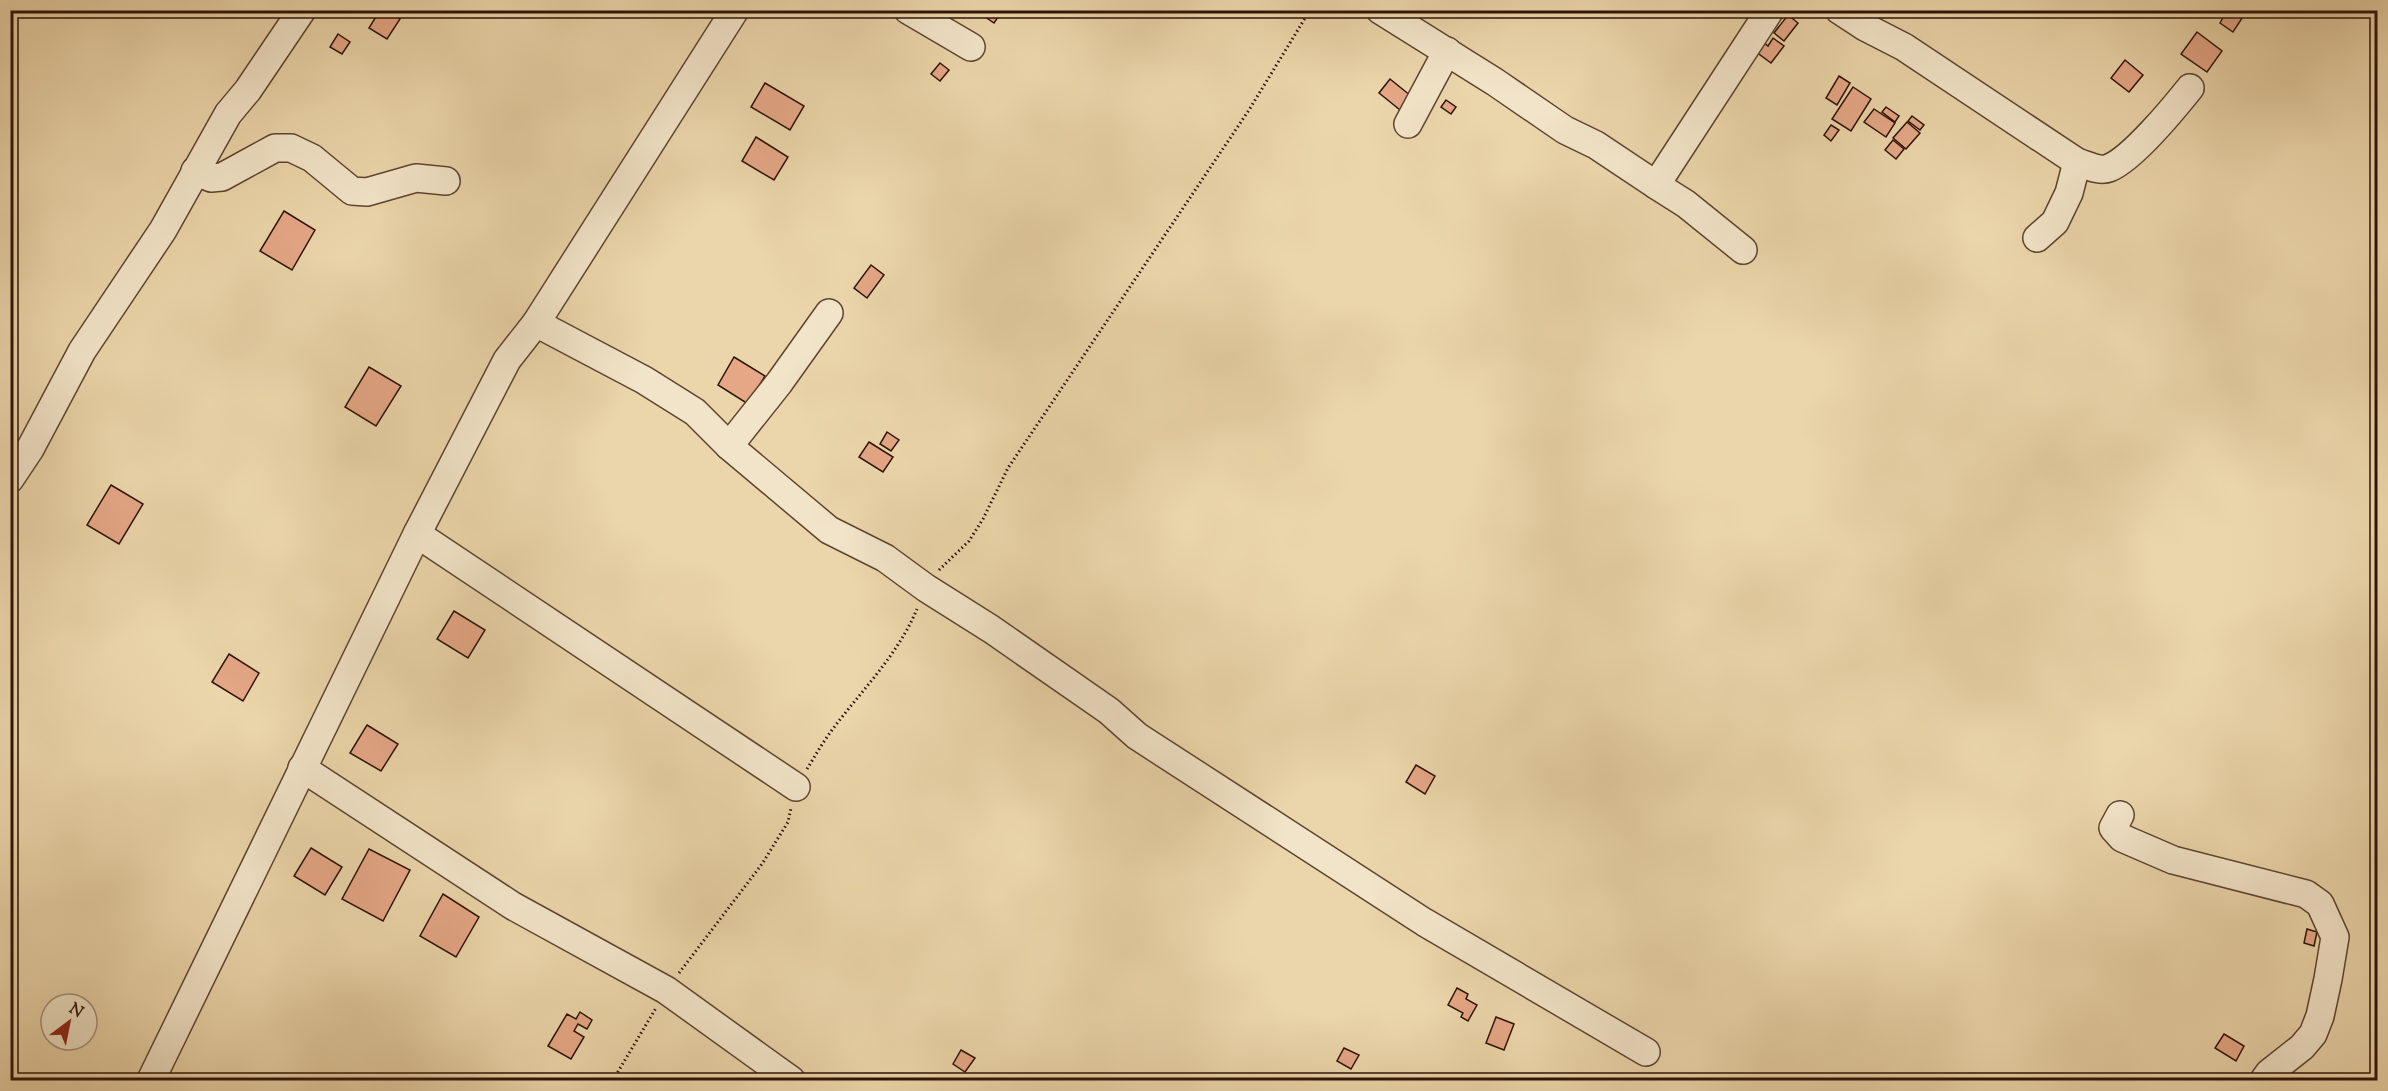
<svg xmlns="http://www.w3.org/2000/svg" width="2388" height="1091" viewBox="0 0 2388 1091" font-family="'Sorts Mill Goudy',serif">
	<style>
		.building { fill: #e5a786; stroke: #2f1307; stroke-width: 1.5 }
		.lines { fill: none; stroke-linecap: round; stroke-linejoin: round }
		.minor-casing { stroke: #5e4430; stroke-width: 30 }
		.path { stroke: #2f1307; stroke-width: 3; stroke-dasharray: 1.5 3; stroke-linecap: butt }
		.minor { stroke: #f2e4c8; stroke-width: 27 }
	</style>
	<rect width="100%" height="100%" fill="#ebd5aa"/>
	<filter id="stains"><feTurbulence type="fractalNoise" baseFrequency=".00333" numOctaves="4"/><feColorMatrix values="0 0 0 0 .2 0 0 0 0 .09 0 0 0 0 .02 0 0 0 .5 -.17"/></filter>
	<radialGradient id="worn" r=".72"><stop offset=".6" stop-color="#630" stop-opacity="0"/><stop offset="1" stop-color="#630" stop-opacity=".3"/></radialGradient>
	<!-- building -->
	<g class="building">
		<path d="M380,10h7l13,9 -13,20 -18,-11z"/>
		<path d="M980,10h23l-9,13 -16,-11z"/>
		<path d="M2227,10l19,2 -13,20 -13,-9z"/>
		<path d="M1788,15l10,8 -14,18 -10,-8z"/>
		<path d="M2197,32l25,19 -15,21 -26,-18z"/>
		<path d="M338,34l12,8 -8,12 -12,-7z"/>
		<path d="M1773,38l11,8 -13,17 -16,-12 7,-10 6,5z"/>
		<path d="M2125,60l18,15 -14,17 -18,-14z"/>
		<path d="M940,63l9,7 -9,11 -9,-7z"/>
		<path d="M1839,76l11,7 -13,22 -11,-7z"/>
		<path d="M1390,79l26,21 -11,14 -26,-21z"/>
		<path d="M765,83l39,23 -14,24 -39,-23z"/>
		<path d="M1853,87l18,12 -20,32 -19,-12z"/>
		<path d="M1446,100l10,7 -5,7 -10,-7z"/>
		<path d="M1886,107l13,9 -4,6 -13,-10z"/>
		<path d="M1874,109l21,14 -9,14 -22,-15z"/>
		<path d="M1912,116l12,9 -4,5 -12,-9z"/>
		<path d="M1907,122l13,11 -14,16 -13,-11z"/>
		<path d="M1831,125l8,5 -8,11 -7,-6z"/>
		<path d="M756,137l32,20 -14,23 -32,-19z"/>
		<path d="M1893,140l11,9 -8,10 -11,-9z"/>
		<path d="M284,211l31,19 -23,40 -32,-19z"/>
		<path d="M871,265l13,10 -17,23 -13,-10z"/>
		<path d="M734,357l31,19 -17,28 -30,-19z"/>
		<path d="M369,367l32,19 -25,40 -31,-19z"/>
		<path d="M887,432l12,8 -8,11 -11,-7z"/>
		<path d="M869,442l24,15 -10,15 -24,-15z"/>
		<path d="M111,485l32,19 -24,40 -32,-19z"/>
		<path d="M454,611l31,19 -17,28 -31,-19z"/>
		<path d="M229,654l30,19 -16,28 -31,-19z"/>
		<path d="M367,725l31,19 -17,27 -31,-18z"/>
		<path d="M1416,765l19,11 -10,18 -19,-12z"/>
		<path d="M311,848l31,19 -17,28 -31,-19z"/>
		<path d="M369,849l41,21 -27,51 -41,-22z"/>
		<path d="M443,894l36,23 -23,40 -36,-21z"/>
		<path d="M2307,929l10,3 -3,14 -10,-3z"/>
		<path d="M1457,988l11,6 -2,5 11,6 -9,16 -7,-4 2,-4 -15,-8z"/>
		<path d="M580,1012l12,8 -5,9 -9,-5 -4,7 10,6 -13,22 -23,-13 19,-32 9,5z"/>
		<path d="M1496,1017l18,7 -10,26 -18,-7z"/>
		<path d="M2224,1034l20,12 -8,15 -21,-13z"/>
		<path d="M1344,1048l15,7 -8,14 -14,-8z"/>
		<path d="M961,1050l14,8 -10,14 -12,-8z"/>
	</g>
	<g class="lines">
		<!-- minor casing -->
		<g class="minor-casing">
			<g id="minor">
				<path d="M908,10l63,37"/>
				<path d="M1380,10l115,72 70,48 31,15 60,40 30,19 57,46"/>
				<path d="M1839,10l26,17 39,20 173,115c10,3 22,10 32,6 23,-9 65,-60 81,-80"/>
				<path d="M1408,124l39,-73"/>
				<path d="M195,171l16,7 11,-1 53,-29h16l21,10 40,33 15,1 49,-14 30,3"/>
				<path d="M1656,185l114,-175"/>
				<path d="M2037,238l18,-16 14,-29 8,-31"/>
				<path d="M536,323l108,57 51,32 34,34 100,84 56,28 41,30 65,41 118,82 28,25 287,186 222,130"/>
				<path d="M729,446l50,-63 50,-70"/>
				<path d="M10,479l20,-30 52,-98 81,-121 65,-116 20,-24 54,-80"/>
				<path d="M417,534l379,253"/>
				<path d="M302,768l211,138 153,84 125,90"/>
				<path d="M2120,815l-7,13 9,10 51,22 133,34 14,10 15,33 -7,42 -8,37 -7,18 -11,13 -33,26 -5,7"/>
				<path d="M151,1080l266,-546 90,-174 29,-37 199,-313"/>
			</g>
		</g>
		<!-- path -->
		<g class="path">
			<path d="M939,570l30,-29 14,-22 25,-51 241,-358 61,-100"/>
			<path d="M807,769c8,-13 16,-27 25,-39 29,-39 66,-75 85,-121"/>
			<path d="M679,973l83,-109 26,-42 3,-14"/>
			<path d="M613,1080l43,-72"/>
		</g>
		<!-- minor -->
		<use href="#minor" class="minor"/>
	</g>
	<!-- margin -->
	<rect width="2388" height="1091" fill="none" stroke="#ebd5aa" stroke-width="36"/>
	<rect x="12" y="12" width="2364" height="1067" fill="none" stroke="#2f1307" stroke-width="3"/>
	<rect x="18" y="18" width="2352" height="1055" fill="none" stroke="#2f1307" stroke-width="1.5"/>
	<!-- north arrow -->
	<g transform="translate(69 1022) rotate(32)"><circle r="28" fill="#f2e4c8" stroke="#a4907b" stroke-width="1.5"/>
	<path d="M0-4.5L10 22L0 15L-10 22Z" fill="#8f2418"/>
	<text y="-9" font-size="16" font-weight="bold" text-anchor="middle" fill="#2f1307">N</text>
	</g>
	<rect width="100%" height="100%" filter="url(#stains)"/>
	<rect width="100%" height="100%" fill="url(#worn)"/>
</svg>
